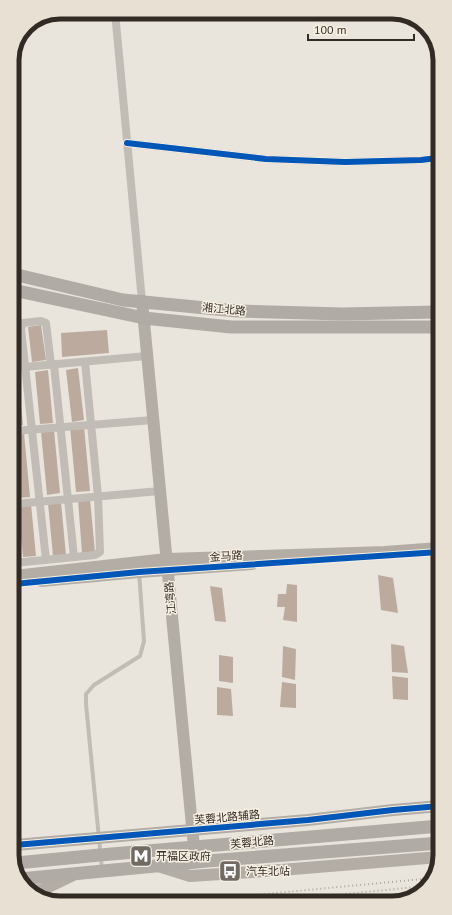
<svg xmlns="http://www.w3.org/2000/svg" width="452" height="915" viewBox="0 0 452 915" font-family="'PT Sans','Noto Sans SC',sans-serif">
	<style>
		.building { fill: #bcaa9f }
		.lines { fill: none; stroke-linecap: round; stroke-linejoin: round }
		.lane { stroke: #c2bcb6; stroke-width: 4 }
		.street { stroke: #c2bcb6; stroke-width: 8 }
		.secondary { stroke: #b3ada6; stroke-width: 12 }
		.primary { stroke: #b1aba5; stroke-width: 13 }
		.rail { stroke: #aaa5a0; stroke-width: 2; stroke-dasharray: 1 3; stroke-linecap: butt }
		.cycleway-casing { stroke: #f7f0e2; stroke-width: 8 }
		.cycleway { stroke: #0057b8; stroke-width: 6 }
		.labels { text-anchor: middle; stroke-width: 3; stroke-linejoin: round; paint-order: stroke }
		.street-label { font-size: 11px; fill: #322a25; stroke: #f7f0e2 }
		.poi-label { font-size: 11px; fill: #322a25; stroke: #f7f0e2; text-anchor: start }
		.rim { fill: none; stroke: #322a25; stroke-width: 5 }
	</style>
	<rect width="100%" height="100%" fill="#e9e5dd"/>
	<!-- building -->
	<g class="building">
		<path d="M41,325l5,35 -14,2 -4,-35z"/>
		<path d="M107,330l2,23 -47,4 -1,-24z"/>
		<path d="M78,368l6,52 -12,2 -6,-52z"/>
		<path d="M48,370l5,53 -13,1 -5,-52z"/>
		<path d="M13,374h5l5,51 -9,1z"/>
		<path d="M84,426l6,65 -14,1 -6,-65z"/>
		<path d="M54,430l6,63 -13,2 -6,-63z"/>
		<path d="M24,433l6,64 -12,1 -4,-42v-21z"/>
		<path d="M90,499l5,53 -13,1 -4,-53z"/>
		<path d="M61,502l5,53 -13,1 -5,-53z"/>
		<path d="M31,504l5,52 -13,1 -5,-51z"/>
		<path d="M378,575l15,3 5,35 -17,-3z"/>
		<path d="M287,584l10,1v37l-14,-2 2,-13h-8l1,-13h8z"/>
		<path d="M210,586l12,2 4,34 -11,-1z"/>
		<path d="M391,644l13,2 4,27 -16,-1z"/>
		<path d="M283,646l13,3 -1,31 -13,-3z"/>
		<path d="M219,655l14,2v26l-14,-2z"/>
		<path d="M392,676l16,2v22l-15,-1z"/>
		<path d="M282,682l14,2v24l-16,-1z"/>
		<path d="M217,687l14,2 2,27 -16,-1z"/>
	</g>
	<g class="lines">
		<!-- lane -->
		<path class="lane" d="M102,870l-16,-166v-10l8,-9 46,-29 4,-15 -5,-69"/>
		<!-- street -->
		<g class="street">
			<path d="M115,12l27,289"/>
			<path d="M435,41l1,10"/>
			<path d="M127,143l139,16 79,3 76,-2 16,-2"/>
			<path d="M54,365l20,192"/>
			<path d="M13,368l134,-12"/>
			<path d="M14,431l139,-11"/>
			<path d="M14,504l146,-13"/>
			<path d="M46,560l-25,-231 2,-6 18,-2 5,2 5,42"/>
			<path d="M14,563l81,-8 5,-3 -2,-56 -13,-134"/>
		</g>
		<!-- secondary -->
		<g class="secondary">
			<path d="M142,301l52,546"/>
			<path d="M14,576l153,-17 218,-7 54,-4"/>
			<path d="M41,581l98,-9 113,-8"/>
			<path d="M15,845l293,-25 85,-10 47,-4"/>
			<path d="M158,866l32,10 91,-6 158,-13"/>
			<path d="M29,891l13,-1 31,-15"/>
		</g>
		<!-- primary -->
		<g class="primary">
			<path d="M13,274l110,26 114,11 105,3 96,-2"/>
			<path d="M13,290l131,28 87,9h207"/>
			<path d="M16,863l84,-8 340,-29"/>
			<path d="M20,879l187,-18 233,-18"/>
		</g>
		<!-- rail -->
		<g class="rail">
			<path d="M274,901l152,-15"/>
			<path d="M181,902l252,-24"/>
		</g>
		<!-- cycleway casing -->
		<g class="cycleway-casing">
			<g id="cycleway">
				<path d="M127,143l139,16 79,3 76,-2 16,-2"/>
				<path d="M14,584l125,-12 300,-20"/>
				<path d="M15,845l293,-25 85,-10 47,-4"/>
			</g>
		</g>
		<!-- cycleway -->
		<use href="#cycleway" class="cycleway"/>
	</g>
	<!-- icons -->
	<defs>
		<g id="metro-square" transform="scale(1.15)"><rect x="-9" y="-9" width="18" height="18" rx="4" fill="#726b65" stroke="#f7f0e2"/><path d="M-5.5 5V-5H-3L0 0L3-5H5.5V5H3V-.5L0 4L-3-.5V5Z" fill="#fff"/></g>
		<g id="bus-square" transform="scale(1.15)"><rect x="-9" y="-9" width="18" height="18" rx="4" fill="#726b65" stroke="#f7f0e2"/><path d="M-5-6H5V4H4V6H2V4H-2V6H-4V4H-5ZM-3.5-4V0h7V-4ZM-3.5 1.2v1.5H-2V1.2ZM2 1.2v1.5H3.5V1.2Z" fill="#fff"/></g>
	</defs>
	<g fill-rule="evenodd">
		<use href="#metro-square" x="141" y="856"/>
		<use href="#bus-square" x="230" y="871"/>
	</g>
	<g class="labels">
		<!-- street labels -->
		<g class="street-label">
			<text transform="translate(224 309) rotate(5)" y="4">湘江北路</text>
			<text transform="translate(226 556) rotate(-4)" y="4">金马路</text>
			<text transform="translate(170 598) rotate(-95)" y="4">江湾路</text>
			<text transform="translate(227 817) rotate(-5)" y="4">芙蓉北路辅路</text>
			<text transform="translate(252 842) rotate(-5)" y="4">芙蓉北路</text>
		</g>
		<!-- poi labels -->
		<g class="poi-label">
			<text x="156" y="860">开福区政府</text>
			<text x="246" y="875">汽车北站</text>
		</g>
	</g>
	<!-- crop -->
	<path d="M0 0H452V915H0ZM60 19H392A41 41 0 0 1 433 60V855A41 41 0 0 1 392 896H60A41 41 0 0 1 19 855V60A41 41 0 0 1 60 19Z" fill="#e7e0d3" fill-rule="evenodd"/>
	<path class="rim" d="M60 19H392A41 41 0 0 1 433 60V855A41 41 0 0 1 392 896H60A41 41 0 0 1 19 855V60A41 41 0 0 1 60 19Z"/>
	<!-- scale -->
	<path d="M308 34v6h106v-6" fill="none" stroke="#322a25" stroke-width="2"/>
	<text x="314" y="34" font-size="12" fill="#322a25" stroke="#f7f0e2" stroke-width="3" paint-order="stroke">100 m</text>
</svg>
